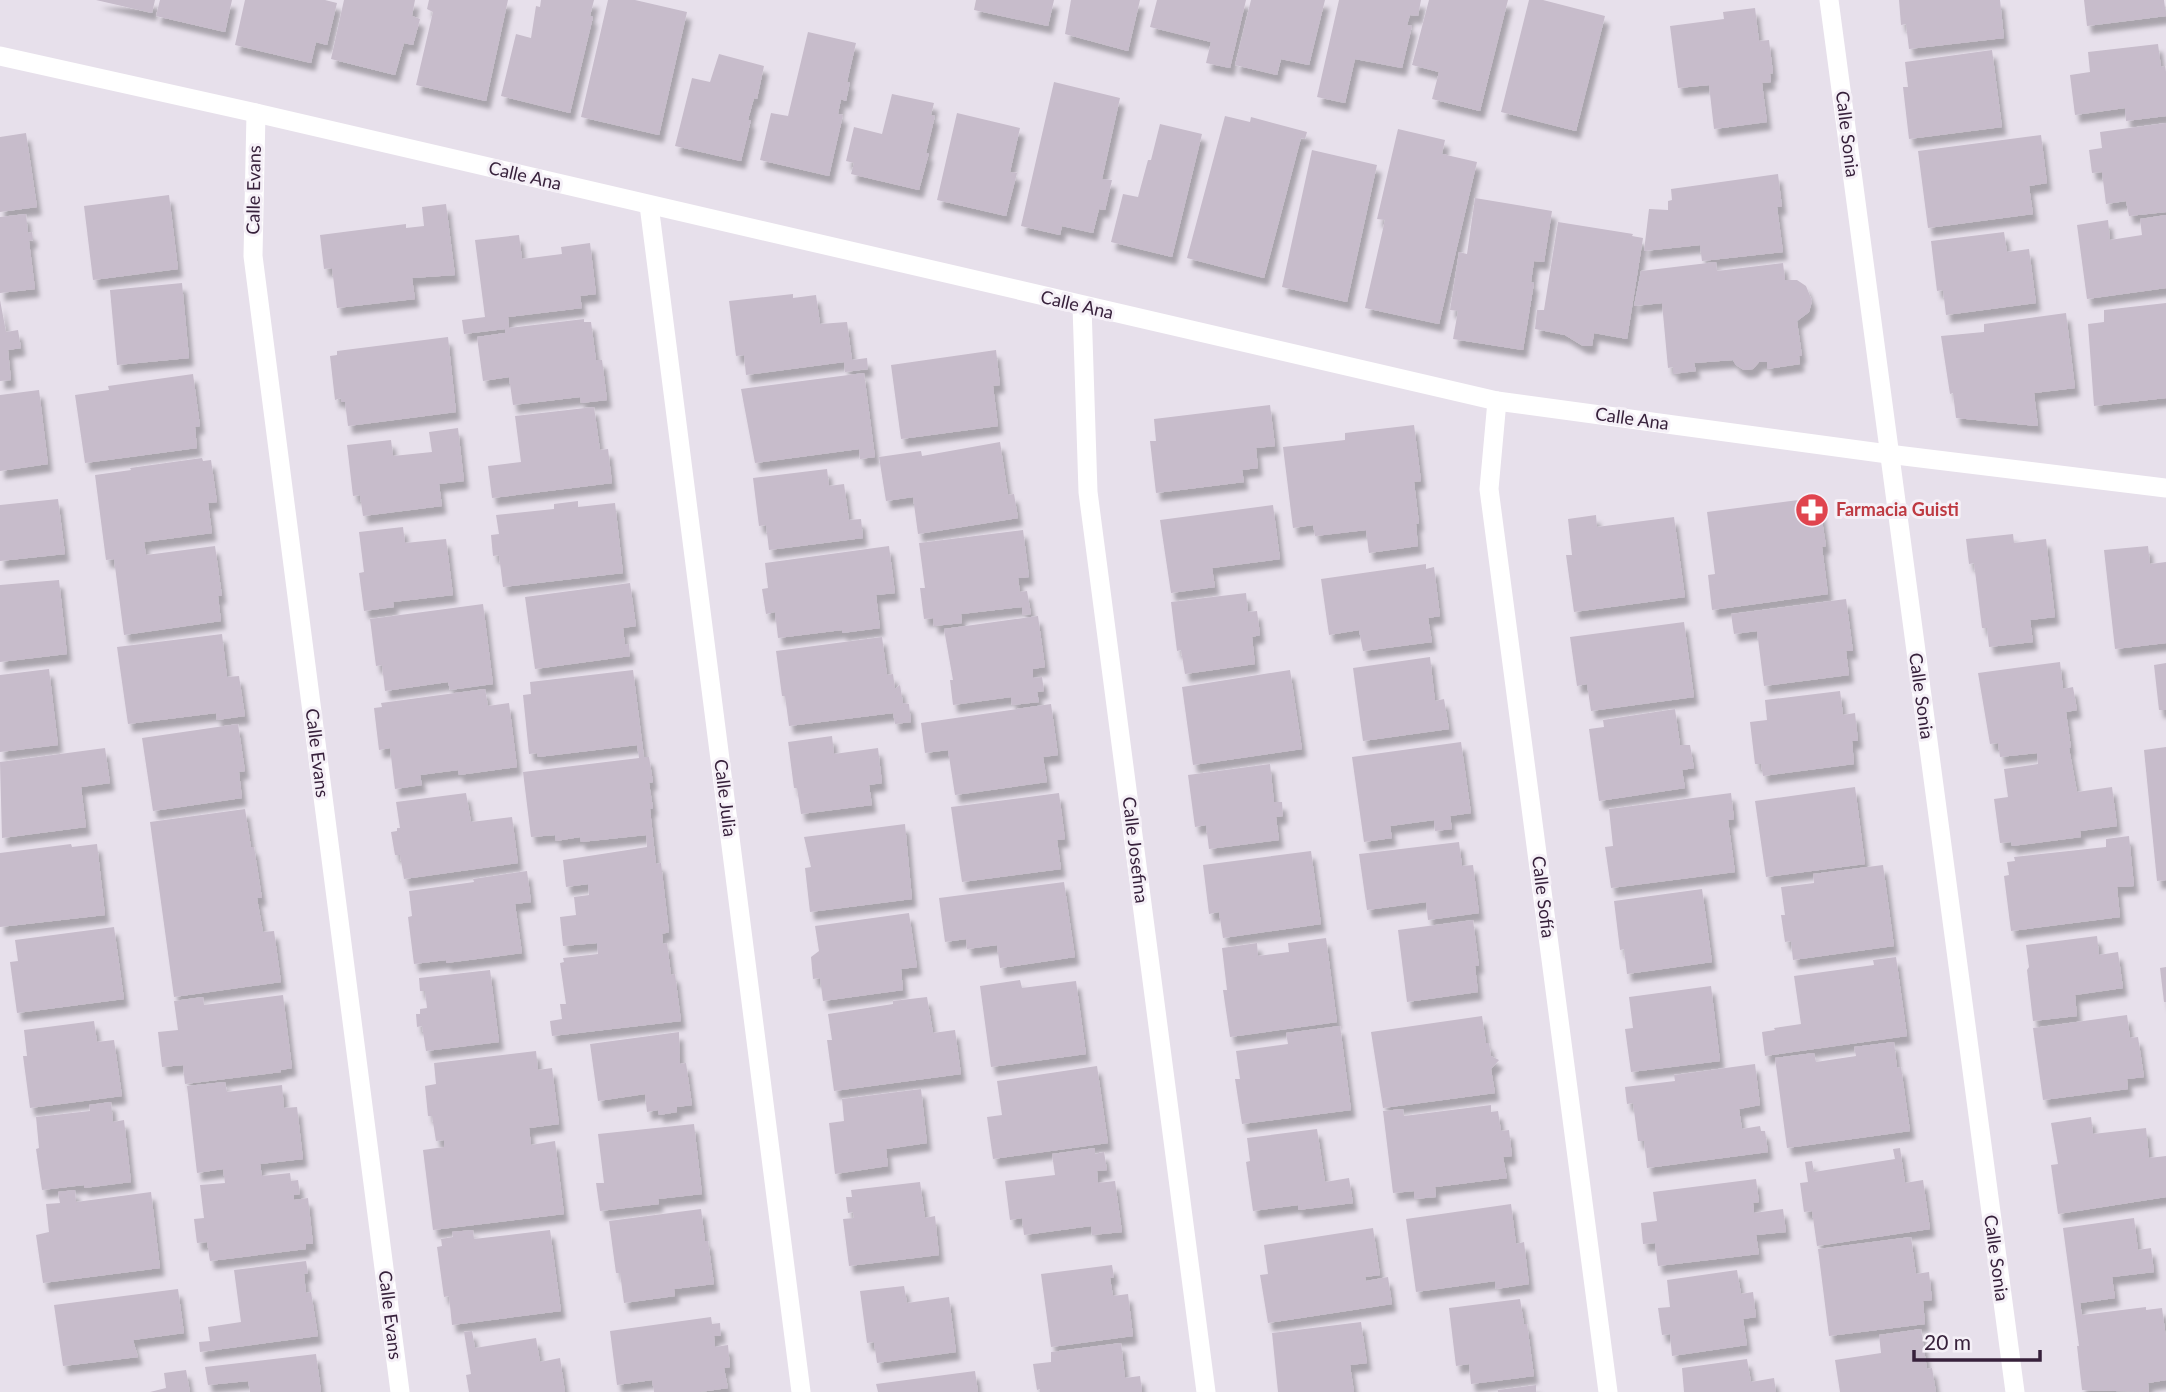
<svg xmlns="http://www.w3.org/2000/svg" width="2166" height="1392" viewBox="0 0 2166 1392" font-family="Lato,sans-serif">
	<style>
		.building { fill: #c7bccb; filter: url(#shadow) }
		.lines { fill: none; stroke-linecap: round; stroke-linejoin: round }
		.minor { stroke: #fff; stroke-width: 19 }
		.labels { text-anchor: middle; stroke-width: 6; stroke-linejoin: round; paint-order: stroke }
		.street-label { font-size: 18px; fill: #37213b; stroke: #f5f0f7 }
		.health-label { font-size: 18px; font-weight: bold; fill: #be3a42; stroke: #f5f0f7; text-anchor: start }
	</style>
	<defs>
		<filter id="shadow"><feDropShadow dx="4.5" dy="8" stdDeviation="2" flood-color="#0004"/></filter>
	</defs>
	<rect width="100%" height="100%" fill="#e7e0eb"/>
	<!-- building -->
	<g class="building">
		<path d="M96,0h59l-3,13z"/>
		<path d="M160,0h72l-7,32 -69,-16z"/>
		<path d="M245,0h80l12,3 -10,42 -11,-3 -5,21 -76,-18z"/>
		<path d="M344,0h71l-3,16 8,3 -7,26 -9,-2 -9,32 -64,-16z"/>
		<path d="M429,0h79l-22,101 -70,-16 17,-73 -6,-3z"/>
		<path d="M541,0h53l-4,16 3,1 -23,96 -69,-17 15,-62 15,4 5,-32 4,1z"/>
		<path d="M608,0h27l52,12 -28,123 -78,-18z"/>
		<path d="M976,0h78l-6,26 -74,-16z"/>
		<path d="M1071,0h69l-12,51 -63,-17z"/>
		<path d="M1157,0h89l-16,68 -24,-5 5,-21 -61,-15z"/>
		<path d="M1251,0h74l-16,65 -28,-6 -4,16 -42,-10z"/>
		<path d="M1339,0h82l-3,16 -8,-1 -3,10 5,1 -10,42 -47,-9 -10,44 -28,-6z"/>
		<path d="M1429,0h79l-28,111 -48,-12 7,-27 -27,-7z"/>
		<path d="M1529,0h14l62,16 -29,115 -75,-19z"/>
		<path d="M1899,0h101l4,38 -95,11 -3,-25 -5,1z"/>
		<path d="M2084,0h80l2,16 -79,10z"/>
		<path d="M1755,8l4,33 10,-1 4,33 -3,1 1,8 -9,1 5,39 -53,7 -5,-44 -31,3 -8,-62 54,-7 -1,-7z"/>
		<path d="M808,32l48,11 -9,39h3l-4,19 -5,-2 -3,15 5,1 -14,61 -69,-16 11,-47 17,3z"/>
		<path d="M2158,44l3,23 4,-1 1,6v44l-40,5 -1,-13 -50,7 -5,-40 20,-3 -2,-20z"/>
		<path d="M1992,50l10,77 -93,12 -6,-52h5l-3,-25z"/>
		<path d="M719,54l45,12 -7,33 -3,-1 -6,22h3l-10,41 -66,-15 17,-68 18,4z"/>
		<path d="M1054,82l66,16 -18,81 10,1 -7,30 -6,-1 -6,24 -31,-7 -2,9 -39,-9z"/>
		<path d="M892,94l42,9 -3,12 4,1 -9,37h3l-10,37 -68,-16 3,-11 -8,-2 8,-34 28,7z"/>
		<path d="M957,113l63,15 -10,44 7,1 -11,43 -69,-16z"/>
		<path d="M1225,116l25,6 1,-5 56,15 -2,7 -4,-1 -37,140 -77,-20z"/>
		<path d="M2166,123v89l-37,4 -3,-15 -20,3 -4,-32 -10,1 -3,-23 13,-2 -2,-16z"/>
		<path d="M1160,124l42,10 -30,123 -61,-15 12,-48 15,3 10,-37h3z"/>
		<path d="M1398,129l47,11 -3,14 35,8 -38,162 -74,-16 20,-88 -8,-1z"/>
		<path d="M26,133l11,74 -37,5v-75z"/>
		<path d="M2041,135l6,48 -18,3 4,28 -105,14 -10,-77z"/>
		<path d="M1312,150l65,15 -30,137 -65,-15z"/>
		<path d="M1778,174l4,33h-5l6,45 -81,9 -2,-16 -56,6 5,-42 19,1v-9l4,-1 -1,-11z"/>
		<path d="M169,195l9,74 -85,11 -9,-74z"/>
		<path d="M1475,198l77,13 -8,51 -10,-1 -3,21 3,1 -11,67 -70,-11 5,-28 -8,-1 9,-58 8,2z"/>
		<path d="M446,204l9,71 -43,3 3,21 -78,9 -5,-40 -8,1 -4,-34 86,-11v4l18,-2 -2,-19z"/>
		<path d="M26,214l2,19 4,-1 1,8 -4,1 6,48 -35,4v-76z"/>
		<path d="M2166,215v73l-79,11 -10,-74 31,-5 2,20 32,-5 -2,-16z"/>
		<path d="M1558,222l75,12 -1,2 11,2 -16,101 -33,-6 -2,13h-9l-18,-11 -30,-6 2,-19h7z"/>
		<path d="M2004,232l3,20 22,-3 7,54 -90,12 -3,-25 -6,1 -6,-50z"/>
		<path d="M519,235l3,24 40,-5 -1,-7 29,-4 6,51 -16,2 2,12 -74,9 1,11 75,-9v3h7l5,38h6l5,40 -26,3 -1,-6 -67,8 -4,-28 -26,4 -6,-44 28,-4v-4l-41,5 -2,-14 23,-3 -10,-77z"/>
		<path d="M1716,262l1,9 66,-8 2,17h12l9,6 6,15 -3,11 -12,9 5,35h-3l1,8 -33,5v-7h-8l-6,7 -9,1 -8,-5 -3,-5 -39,3 2,8 -23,3v-7l-5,1 -6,-65 -28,3 7,-35z"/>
		<path d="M182,283l7,75 -72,7 -7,-75z"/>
		<path d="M793,294v4l23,-3 4,29 27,-2 5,38 15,-2 1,11 -23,3 -1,-10 -98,13 -2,-20 -8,1 -7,-55z"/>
		<path d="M0,300l6,32 12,-2 3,18 -13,2 3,30 -11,1z"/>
		<path d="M2166,303v95l-72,8 -6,-82 16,-2v-12z"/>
		<path d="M2066,313l9,75 -41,5 4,33 -82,-8 -3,-25 -3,1 -9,-58 43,-4v-8z"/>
		<path d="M448,337l8,75 -108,14 -3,-24h-4v-4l-6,2 -5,-44 7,-1v-4z"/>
		<path d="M996,350l4,35 -7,1 5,40 -97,13 -10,-74z"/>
		<path d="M864,373l11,84 -15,2 -1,-10 -104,14 -14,-74z"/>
		<path d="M193,374l7,52 -5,1 2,21 -112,15 -10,-68 34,-5 -1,-4z"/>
		<path d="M39,390l9,74 -48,7v-76z"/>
		<path d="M1270,405l5,41 -19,2 2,20 -16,2 2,12 -88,11 -6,-52h6l-2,-22z"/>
		<path d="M594,407l6,43 8,-1 4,34 -120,15 -4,-32 33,-4 -6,-46z"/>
		<path d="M1414,425l7,56 -7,1 5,41 -3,1 2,22 -49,7 -3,-23 -51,6 -2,-11 -20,3 -10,-81 62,-7v-7z"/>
		<path d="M458,428l6,53 -25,3 3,22 -79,10 -3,-21 -7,1 -6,-51 44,-5 2,16 39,-4 -3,-20z"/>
		<path d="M1000,442l8,53 6,-1 4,24 -100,16 -5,-37 -27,4 -7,-44 42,-6 1,5z"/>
		<path d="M202,458l1,3 8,-1 6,42 -9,1 4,30 -68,9 2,13 69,-9 7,50h-4l3,25 -97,14 -10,-76 -8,1 -11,-85 36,-5 -1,-2z"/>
		<path d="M827,469l2,17 15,-2 5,36 12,-1 2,19 -94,12 -3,-25 -7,1 -6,-48z"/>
		<path d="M58,499l7,55 -65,7v-56z"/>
		<path d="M1806,499l14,8 6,39 -4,1 6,47 -116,16 -4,-35 7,-1 -8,-62z"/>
		<path d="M578,501v6l37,-4 8,70 -120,14 -4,-32 -6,1 -2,-21 8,-1 -3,-19 58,-6v-5z"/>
		<path d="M1273,505l7,54 -68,9 3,19 -44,6 -11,-73z"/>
		<path d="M1596,515l1,12 77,-10 11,80 -111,15 -8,-57h6l-4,-36z"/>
		<path d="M403,527l2,16 41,-4 7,56 -60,7 1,5 -30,4 -5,-38 5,-1 -5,-40z"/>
		<path d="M1023,530l6,47 -11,1 2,14 7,-1 4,23 -9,1v-8l-61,7 1,9 -28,3 -1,-8 -9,1 -4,-31h5l-6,-45z"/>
		<path d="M2013,534l1,9 32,-4 9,78 -25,3 3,22 -44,5 -2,-19h-5l-8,-65 -5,1 -3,-25z"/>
		<path d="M889,546l6,47 -19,2 4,33 -38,5v-3l-64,8 -3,-26 -9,2 -4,-25 6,-1 -3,-25z"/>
		<path d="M2148,546l2,18 16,-2v81l-51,6 -11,-99z"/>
		<path d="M1426,564v5l8,-2 6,49 -12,2 4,24 -69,9 -4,-21 -30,5 -8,-56z"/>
		<path d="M59,580l8,74 -67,8v-77z"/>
		<path d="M630,583l6,43 -13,2 2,17 4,-1 1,12 -95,13 -10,-72z"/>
		<path d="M1246,593l2,19 9,-1 3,24 -8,2 3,27 -70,10 -4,-24 -4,1 -6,-49z"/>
		<path d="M1846,599l7,52h-7l3,24 -85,11 -7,-55 -23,3 -3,-20z"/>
		<path d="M483,604l10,80 -43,6 -2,-8 -63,9 -3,-26 -6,1 -6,-47z"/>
		<path d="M1038,616l7,51 -12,2v9l9,-1 2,14 -7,1 2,10 -27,3 -1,-8 -58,8 -3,-25h3l-9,-51z"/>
		<path d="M1684,622l10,75 -103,14 -4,-27 -10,2 -7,-49z"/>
		<path d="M222,634l5,43 12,-1 6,40 -28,4 -1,-7 -88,11 -11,-77z"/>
		<path d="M882,637l5,38 6,-1 2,15 5,-4 3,18 6,1 2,18 -16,2 -2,-11 -104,13 -4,-30h-3l-6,-45z"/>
		<path d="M1430,657l5,44 9,-2 5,30 -86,12 -10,-73z"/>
		<path d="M2060,662l3,27 10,-2 4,23 -11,2 5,36h-2l8,44 35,-5 5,39 -37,5 1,6 -69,9 -1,-4 -11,1 -6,-44 14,-2 -4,-28 34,-5 -1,-11 -37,4 -2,-14 -8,1 -12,-71z"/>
		<path d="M2166,663v47h-7l-5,-45z"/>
		<path d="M49,669l9,76 -58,7v-77z"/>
		<path d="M633,670l11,87h5l4,25 -4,1 4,25 -3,1 6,55 5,-1 8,69 -7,2 1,10 4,-1 4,32 4,-1 6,47 -129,15 -2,-15 12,-2 -2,-15h6l-6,-41 4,-1 -1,-4 35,-4 -1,-11 -34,3 -3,-29 16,-2 -2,-18 15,-2 -1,-11 -22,3 -3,-27 84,-13 -1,-12 -65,7 -1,-5 -24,4 -1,-6 -24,2 -8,-65 116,-14 -2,-13 -99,12 -1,-4 -8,1 -6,-59 8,-1 -1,-12z"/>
		<path d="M1290,670l12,79 -109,16 -11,-78z"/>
		<path d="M485,689l3,17 21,-3 8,64 -58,8 -1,-5 -38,5 2,10 -27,4 -5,-41 -11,2 -5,-42 8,-1 -1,-4z"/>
		<path d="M1840,691l3,24 12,-2 3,28h-6l2,23 -91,12 -2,-12h-6l-5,-42 17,-2 -2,-20z"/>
		<path d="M1051,704l7,51 -15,2 4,25 -92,13 -7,-45 -23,3 -4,-30z"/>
		<path d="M1675,709l5,36h10l4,23 -12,2 3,18 -86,13 -10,-72 15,-2 -1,-7z"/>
		<path d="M238,724l7,47 -6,1 3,26 -89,13 -11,-73z"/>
		<path d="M832,736l2,18 44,-6 4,35 -13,2 3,20 -71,9 -4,-26h-3l-6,-46z"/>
		<path d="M1461,742l10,71 -21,3 2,13 -17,2 -1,-11 -44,6 2,12 -28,4 -12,-85z"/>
		<path d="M2166,747v133l-9,1 -13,-131z"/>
		<path d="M105,748l5,35 -29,4 5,40 -84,11 -2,-76z"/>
		<path d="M1270,764l4,38h8l1,14 -7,1 3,23 -70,9 -3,-24 -11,2 -7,-52z"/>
		<path d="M1855,787l10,77 -99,13 -11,-76z"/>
		<path d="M466,793l5,29 41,-5 6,46 -114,16 -4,-24h-5l-4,-23 6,-1v-3h3l-4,-26z"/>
		<path d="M1059,793l6,46 -8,1 4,29 -99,13 -11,-75z"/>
		<path d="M1731,793l3,26 -6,1 7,52 -124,16 -6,-41 8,-1 -4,-37z"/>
		<path d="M245,809l6,38h3l8,51h-5l6,34 11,-1 7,51 -107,15 -24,-175z"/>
		<path d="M905,824l7,75 -102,13 -5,-44 6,-1 -7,-30z"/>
		<path d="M2129,836l5,50 -17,1 3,30 -109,14 -7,-55 5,-1 -2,-13 8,-1 -1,-4 92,-10v-8z"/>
		<path d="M1459,842l3,24 11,-1 6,48 -51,7 -2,-18 -59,8 -8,-56z"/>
		<path d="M71,844l1,3 25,-3 8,71 -105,12v-74z"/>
		<path d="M1311,851l10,73 -98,14 -4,-26 -10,2 -6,-49z"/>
		<path d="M1883,865l11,81 -101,14 -2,-19 -6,1 -4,-27h4l-4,-28 33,-4 -1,-9z"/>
		<path d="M527,871l4,31 -16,2 7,49 -76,10v-3l-32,4 -6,-47 4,-1 -3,-25 65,-9 -1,-3z"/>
		<path d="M1064,882l11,75 -75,11 -3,-23 -30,4 -1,-10 -21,3 -6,-44z"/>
		<path d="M1702,889l10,73 -85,12 -3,-25 -4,1 -6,-49z"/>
		<path d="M909,913l8,54 -16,2 2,21 -80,11 -3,-23 -7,1 -2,-22 8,-6 -4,-25z"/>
		<path d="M1473,920l6,46h-4l3,26 -71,10 -9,-72z"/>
		<path d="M114,927l10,72 -107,14 -7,-51 8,-1 -3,-21z"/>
		<path d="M2097,936l2,19 19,-3 5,36 -48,7 2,21 -44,5 -6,-51 2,-3 -3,-22z"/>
		<path d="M1326,938l11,84 -107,15 -7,-47h4l-5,-42 35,-5 1,13 31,-4 -1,-9z"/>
		<path d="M1896,957l11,79 -142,20 -3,-24 13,-2 -1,-2 27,-4 -7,-48 80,-11 -1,-5z"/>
		<path d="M2166,967v35h-2l-4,-34z"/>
		<path d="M490,970l9,72 -73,9 -4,-25 -5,1 -1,-13h4v-5l7,-1 -2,-17h-5l-1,-13z"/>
		<path d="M1020,980l2,8 54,-7 10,73 -95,13 -11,-81z"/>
		<path d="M1711,986l9,75 -89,11 -6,-43 8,-1 -4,-31z"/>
		<path d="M283,995l9,73 -11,2v2l-96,12 -2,-19 -21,2 -4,-35 20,-2 -4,-29 29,-4 1,8z"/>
		<path d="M927,997l6,36 22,-3 6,44 -127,17 -7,-51h5l-4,-26 65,-10v-3z"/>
		<path d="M2127,1015l3,23 8,-1 6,40 -17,2 1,10 -85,11 -10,-72z"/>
		<path d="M1482,1016l4,27h3l2,13 8,4 -8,9 4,24 -112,15 -12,-76z"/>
		<path d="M94,1021l3,21 17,-2 8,56 -92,12 -7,-52h4l-3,-26z"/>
		<path d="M1340,1026l11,84 -109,14 -7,-45h5l-4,-28 52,-7 -2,-11z"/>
		<path d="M679,1032l1,32 6,-1 6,42 -15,2v5l-18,3 -1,-5 -11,2 -2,-18 -47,7 -8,-57z"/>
		<path d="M1894,1042l3,26 4,-1 9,64 -123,17 -12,-90 39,-5 2,9 40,-6 -2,-9z"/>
		<path d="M536,1051l2,19 14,-2 7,56 -30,4 2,17 24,-4 9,73 -131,16 -10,-80 21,-3v-7l-8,1 -4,-25h-4l-3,-30 11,-2 -2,-21z"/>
		<path d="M1755,1064l5,41 -21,4 3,20 18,-3 1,5h4l3,21 -121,16 -3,-27h-6l-5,-38 -6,1 -2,-17 50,-6 -1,-6z"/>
		<path d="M1097,1066l11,77 -115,16 -6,-42 15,-2 -5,-34z"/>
		<path d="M225,1082l2,10 55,-7 2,23 13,-1 6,52 -43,5 2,12 28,-3 1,8 7,-1 2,14 -6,1v5l14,-2 5,46h-7v5l-96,12 -3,-19 -10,1 -3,-24 10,-1 -4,-33 25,-2 -2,-14 -26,4 -10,-87z"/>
		<path d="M921,1089l6,54 -41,6 2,17 -53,8 -6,-51 15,-2 -2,-22z"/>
		<path d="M111,1102l2,20 11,-2 7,62 -47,6v-3l-42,5 -6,-41 3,-1 -3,-31 54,-6 -1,-6z"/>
		<path d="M1491,1105v7l7,-1 3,20 8,-1 3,26 -9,1 4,21 -72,9 1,10 -22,2v-8l-21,2 -10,-82 20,-2 1,7z"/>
		<path d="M2091,1117l2,17 53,-6 3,30 17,-2v41l-108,17 -7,-49 7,-1 -7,-41z"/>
		<path d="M694,1124l8,70 -44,5 1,5 -59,7 -4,-28h8l-6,-49z"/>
		<path d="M1317,1129l8,53 24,-4 4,25 -55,7v-5l-45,6 -7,-49 4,-1 -3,-23z"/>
		<path d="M1095,1148v6l9,-2 3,18 -10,1 1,12 17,-2 7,51 -30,3 -1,-9 -67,9 -2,-17 -12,2 -5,-39 50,-6 -3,-21z"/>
		<path d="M1900,1148l5,35 18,-3 7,49 -113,17 -5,-35 -8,1 -4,-29 8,-1 -3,-20 7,-1 2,11 81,-13 -2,-10z"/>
		<path d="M1756,1179l3,23 -6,1 1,10 29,-4 3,23 -30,3 3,19 -101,12 -3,-23 -12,1 -2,-21 16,-2 -4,-29z"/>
		<path d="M920,1182l5,36 10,-2 4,39 -90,11 -6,-47 11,-1 -1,-6 -5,1 -2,-16h6l-1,-7z"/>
		<path d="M75,1190l1,12 75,-10 9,76 -117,15 -7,-48 13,-3 -3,-28 14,-1 -2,-11z"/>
		<path d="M1511,1204l5,40 8,-2 5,42 -33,5 -1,-8 -79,11 -10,-73z"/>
		<path d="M701,1209l4,32h3l6,43 -40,5 1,7 -51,7 -4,-30h-4l-7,-52z"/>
		<path d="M2134,1218l4,32 13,-2 3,24 -42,5 3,21 -35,5 2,12 64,-8v3l16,-2 4,30v42l-18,3 1,9 -67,-2 -5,-44h2l-16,-118z"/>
		<path d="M1373,1228l7,47 -15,2 1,4 22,-4 4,27 -124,19 -8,-48 8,-1 -4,-29z"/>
		<path d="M473,1230l1,9 76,-9 11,81 -109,14 -3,-29 -5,1 -7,-50 5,-1 -1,-7 12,-2 -1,-5z"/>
		<path d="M1911,1237l5,37 13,-2 3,28 -9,1 2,23 -96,12 -11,-87z"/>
		<path d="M306,1261l2,12 -4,1 2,19 5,-1 7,44 -118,16 -1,-10 11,-1 -2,-14 33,-5 -7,-52z"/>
		<path d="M1112,1265l2,12 -4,1 3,18 15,-2 5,42 -82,11 -10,-73z"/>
		<path d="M1737,1270l4,24 12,-2 3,25 -13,2 4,26 -75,11 -2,-22 -8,1 -4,-27 12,-1 -3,-27z"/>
		<path d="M904,1286l3,17 42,-6 7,55 -79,11 -3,-21 -7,1 -7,-52z"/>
		<path d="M178,1289l6,44 -51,7 5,17 -75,9 -9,-61z"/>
		<path d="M1520,1299l4,25h3l7,52 -63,8 -2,-20 -13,2 -7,-58z"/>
		<path d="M711,1317l1,7 8,-1 1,13h-7l1,11 13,-2 2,22 -6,1 4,20 -28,4h-46l-2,-12 -35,5 -7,-54z"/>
		<path d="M1361,1322l6,41 -17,2 4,27h-76l-6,-59z"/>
		<path d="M1921,1329l6,40 5,-1 4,24h-96l-5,-32 46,-7 -2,-18z"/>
		<path d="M472,1331l3,17 61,-10 4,24 20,-4 5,34h-96l-3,-17 5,-1 -7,-42z"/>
		<path d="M1121,1343l4,35 15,-2 2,16h-102v-3l-3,1 -4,-26 18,-2v-10z"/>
		<path d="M316,1354l5,38h-71l-2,-11 -40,4 -3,-18z"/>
		<path d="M1747,1359l4,23 23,-4 2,14h-92l-2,-24z"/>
		<path d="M186,1370l4,22h-40l16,-4 -2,-15z"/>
		<path d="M975,1371l3,21h-100l-2,-8z"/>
		<path d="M1536,1385v7h-38v-2z"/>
	</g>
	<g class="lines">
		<!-- minor -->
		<g class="minor">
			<path d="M1829,0l186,1392"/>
			<path d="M0,56l256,57 1241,288 391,53 278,34"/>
			<path d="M256,113l-3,143 147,1136"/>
			<path d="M649,205l152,1187"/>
			<path d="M1082,306l6,186 118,900"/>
			<path d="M1497,401l-8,88 119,903"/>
		</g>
	</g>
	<!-- icons -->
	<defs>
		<g id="pharmacy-disc" transform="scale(1.75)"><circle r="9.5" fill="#e0444e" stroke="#f5f0f7"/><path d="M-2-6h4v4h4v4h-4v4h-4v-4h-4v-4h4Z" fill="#fff"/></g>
	</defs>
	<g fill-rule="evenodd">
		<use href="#pharmacy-disc" x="1812" y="510"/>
	</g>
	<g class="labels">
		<!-- street labels -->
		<g class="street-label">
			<text transform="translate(1847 134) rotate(83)" y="6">Calle Sonia</text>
			<text transform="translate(525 176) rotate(13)" y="6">Calle Ana</text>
			<text transform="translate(254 190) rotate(-89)" y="6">Calle Evans</text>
			<text transform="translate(1077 305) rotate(13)" y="6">Calle Ana</text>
			<text transform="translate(1632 419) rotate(8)" y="6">Calle Ana</text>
			<text transform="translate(1921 696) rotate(82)" y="6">Calle Sonia</text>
			<text transform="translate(317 753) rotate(83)" y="6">Calle Evans</text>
			<text transform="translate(725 798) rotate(83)" y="6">Calle Julia</text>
			<text transform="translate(1135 850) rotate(83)" y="6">Calle Josefina</text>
			<text transform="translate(1543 897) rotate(83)" y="6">Calle Sofía</text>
			<text transform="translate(1996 1258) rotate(82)" y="6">Calle Sonia</text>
			<text transform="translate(390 1315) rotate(83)" y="6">Calle Evans</text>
		</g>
		<!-- health labels -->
		<g class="health-label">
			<text x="1836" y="516">Farmacia Guisti</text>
		</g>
	</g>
	<!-- scale -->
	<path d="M1914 1350v10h126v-10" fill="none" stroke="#37213b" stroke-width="3.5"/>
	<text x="1924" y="1350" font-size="21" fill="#37213b" stroke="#f5f0f7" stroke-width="5" paint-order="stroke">20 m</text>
</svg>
